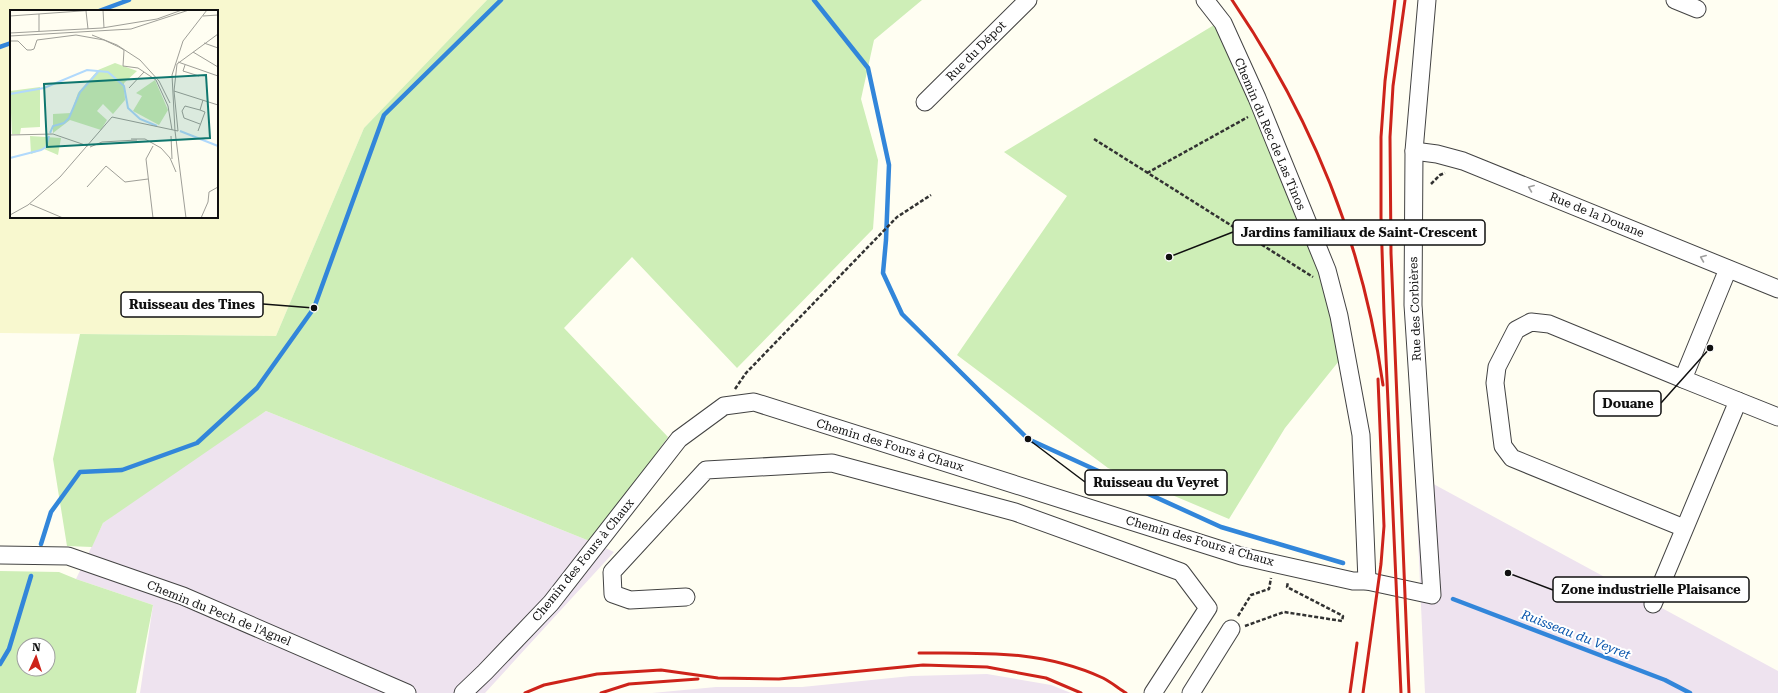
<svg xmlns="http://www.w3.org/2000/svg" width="1778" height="693" viewBox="0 0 1778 693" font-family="'Roboto Serif',serif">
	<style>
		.industrial { fill: #eee3ef }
		.farmland { fill: #f8f8cf; fill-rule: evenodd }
		.green { fill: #ceeeb7; fill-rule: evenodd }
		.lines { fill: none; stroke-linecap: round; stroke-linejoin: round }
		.stream { stroke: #3286da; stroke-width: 4.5 }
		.minor-casing { stroke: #434343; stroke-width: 19 }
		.path { stroke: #323232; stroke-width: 2.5; stroke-dasharray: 4 2; stroke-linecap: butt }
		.minor { stroke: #fff; stroke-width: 17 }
		.rail { stroke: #cd231a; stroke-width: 3 }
		.oneway { stroke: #9f9f9f }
		.labels { text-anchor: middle; stroke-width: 4; stroke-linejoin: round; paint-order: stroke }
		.street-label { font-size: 12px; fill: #101010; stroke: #fff }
		.water-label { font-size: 13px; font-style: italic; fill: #0c57ae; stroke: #fff }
		.inset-river { fill: none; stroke: #b1d9fc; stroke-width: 2 }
		.inset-road { fill: none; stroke: #9f9f98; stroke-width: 1 }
		.view { fill: #0f766e; fill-opacity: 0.15; stroke: #0f766e; stroke-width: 2 }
		.inset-edge { fill: none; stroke: #101010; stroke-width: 2 }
		.leader { fill: none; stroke: #101010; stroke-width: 1.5 }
		.callout-dot { fill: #101010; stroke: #fff; stroke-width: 1.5 }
		.callout { fill: #fff; stroke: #101010; stroke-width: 1.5 }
		.callout-label { font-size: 13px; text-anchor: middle; font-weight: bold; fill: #101010 }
	</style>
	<rect width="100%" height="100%" fill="#fffef2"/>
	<!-- industrial -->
	<g class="industrial">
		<path d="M266,411l326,131 22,10 -129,141h-345l13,-88 -77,-26 27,-56 60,-44z"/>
		<path d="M1415,474l363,197v22h-353z"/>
		<path d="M987,674l64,11 20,8h-419l64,-6h86l109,-11z"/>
	</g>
	<!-- farmland -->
	<path class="farmland" d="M0,0h487l-123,128 -88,208 -276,-3zM11,11h206v206h-206z"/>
	<!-- green -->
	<g class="green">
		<path d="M487,0h435l-48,40 -13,59 17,61 -5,69 -136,139 -105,-111 -68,71 104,109 -76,105 -326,-131 -163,112 -11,24 -25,-1 -14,-87 27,-125 196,2 88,-208z"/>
		<path d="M1214,25l52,108 57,150 20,73 -58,72 -56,91 -121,-51 -151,-113 110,-159 -63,-44z"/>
		<path d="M0,571l59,1 17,7 77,26 -17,88h-136zM24,645h24v24h-24z"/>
	</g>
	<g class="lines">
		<!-- stream -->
		<g class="stream">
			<path d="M814,0l54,68 21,97 -3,75 -3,33 19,41 126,125 193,88 122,36"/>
			<path d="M99,11l30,-11"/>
			<path d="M0,47l11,-4"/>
			<path d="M41,544l10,-32 29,-40 42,-2 75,-27 60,-55 57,-80 70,-193 117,-115"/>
			<path d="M1453,599l212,81 25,13"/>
			<path d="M0,664l9,-15 22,-73"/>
		</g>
		<!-- minor casing -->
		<g class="minor-casing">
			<g id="minor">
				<path d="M1205,0l18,23 34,75 70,172 12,46 22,119 6,146"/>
				<path d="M1675,0l22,9"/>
				<path d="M925,102l103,-102"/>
				<path d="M1414,151l23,3 26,7 315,128"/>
				<path d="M1683,379l-134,-55 -18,-2 -15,8 -19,37 -2,16 8,63 9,12 172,70"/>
				<path d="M1738,401l40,16"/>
				<path d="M0,555l68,1 115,40 224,97"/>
				<path d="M686,597l-56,3 -17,-6 -1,-22 94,-102 126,-7 183,49 166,60 27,36 -55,85"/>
				<path d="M1653,604l85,-203 -55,-22 45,-110"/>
				<path d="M463,693l22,-21 66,-69 128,-164 45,-33 30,-4 487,154 112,25h14l65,14 -19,-290 1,-154 13,-151"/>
				<path d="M1191,693l40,-64"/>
			</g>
		</g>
		<!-- path -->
		<g class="path">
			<path d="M1094,139l219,138"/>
			<path d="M1147,173l101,-56"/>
			<path d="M1431,184l9,-9 5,-2"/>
			<path d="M735,389l11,-16 151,-156 34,-22"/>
			<path d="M1238,616l13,-21 18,-6 2,-11"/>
			<path d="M1245,626l39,-14 58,9 1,-5 -56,-29 1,-5"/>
		</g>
		<!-- minor -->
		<use href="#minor" class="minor"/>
		<!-- rail -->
		<g class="rail">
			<path d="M1232,0c80,118 131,243 151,385"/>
			<path d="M1395,0l-10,81 -4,56v80l3,96 17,380"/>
			<path d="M1405,0l-12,86 -3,51 1,116 18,440"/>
			<path d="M919,653c65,0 123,-3 184,25 8,4 15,10 23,15"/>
			<path d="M525,693l19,-8 53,-11 64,-4 57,8 61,1 144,-14 64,2 59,11 35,15"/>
			<path d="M601,693l28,-9 69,-5"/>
			<path d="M1350,693l7,-50"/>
			<path d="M1363,693l18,-129 3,-38 -6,-147"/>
		</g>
	</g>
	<!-- one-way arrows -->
	<defs><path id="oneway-chevron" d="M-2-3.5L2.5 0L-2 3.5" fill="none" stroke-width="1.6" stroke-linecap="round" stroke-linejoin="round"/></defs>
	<g class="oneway">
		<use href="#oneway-chevron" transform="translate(1531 188) rotate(-158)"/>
		<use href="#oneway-chevron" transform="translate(1703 258) rotate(-158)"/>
	</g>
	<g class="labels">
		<!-- street labels -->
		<g class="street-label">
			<text transform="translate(976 51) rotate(-45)" y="4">Rue du Dépot</text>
			<text transform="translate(1270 134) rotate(67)" y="4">Chemin du Rec de Las Tinos</text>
			<text transform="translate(1597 215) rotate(22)" y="4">Rue de la Douane</text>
			<text transform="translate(1415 309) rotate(-92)" y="4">Rue des Corbières</text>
			<text transform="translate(890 445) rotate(17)" y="4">Chemin des Fours à Chaux</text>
			<text transform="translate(1200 541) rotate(16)" y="4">Chemin des Fours à Chaux</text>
			<text transform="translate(583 560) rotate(-51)" y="4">Chemin des Fours à Chaux</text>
			<text transform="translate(219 613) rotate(22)" y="4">Chemin du Pech de l'Agnel</text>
		</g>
		<!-- water labels -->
		<g class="water-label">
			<text transform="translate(1576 634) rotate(21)" y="5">Ruisseau du Veyret</text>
		</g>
	</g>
	<!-- overview -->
	<g transform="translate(10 10)">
		<rect width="208" height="208" fill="#fffef2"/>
		<path d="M105,53l22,8 -13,12 1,17 -12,14 -10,-10 -6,7 10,9 -6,10 -31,-10 -17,13v-19l18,-1 7,-20 20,-23zM145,70l13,30 -9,15 -26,-14 9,-15 -6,-3zM30,77v40l-19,1 -1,6h-8l-2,-43zM20,126l31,2 -3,17 -14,-6 -13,5z" fill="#ceeeb7"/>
		<path class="inset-river" d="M0,84l34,-6 43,-18 21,2 16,14 4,22 12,11 17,7M170,121l38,15M40,123l3,-7 11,-3 5,-5 11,-26 18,-20M0,148l31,-8 5,-3 3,-11"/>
		<path class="inset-road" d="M93,0l1,18M76,1l2,18M29,4v17M0,6l85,-6M193,6l15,-1M0,23l92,-5 55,-9 25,-9M82,25l25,10 23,15 19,21 11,22M0,26l121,-7 58,-19M0,31h8l9,9h4l3,-1 3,-9 39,-5 28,5 15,7 5,3 -1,16 15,2 18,12 12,26 4,24M194,33l14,5M183,42l25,15M168,52l40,14M175,55l-2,6 16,5M119,78l15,-16M164,81l44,14M190,100l-15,-4 -3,5 2,7 16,6M188,121l7,-19 -5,-2 3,-10M0,125l43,-1 35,12M161,126l1,23M121,129h14l16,9 9,10 6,14M80,137l12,-5 35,-2M77,177l19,-21 19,16 23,-3M20,194l33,14M0,205l18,-10 32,-28 52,-60 66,14 -4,-40 3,-27 41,-30M143,208l-7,-59 7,-13M176,208l-11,-87 -3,-56 11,-34 24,-31M191,208l7,-16 1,-10 9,-5"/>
		<path class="view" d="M196,65l4,63 -163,9 -3,-63z"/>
		<rect width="208" height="208" class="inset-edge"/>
	</g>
	<!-- callouts -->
	<path class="leader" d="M1169 257L1233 232M314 308L263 304M1710 348L1661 403M1028 439L1085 482M1508 573L1553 590"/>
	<g class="callout-dot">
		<circle cx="1169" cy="257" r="4"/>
		<circle cx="314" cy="308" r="4"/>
		<circle cx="1710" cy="348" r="4"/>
		<circle cx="1028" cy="439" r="4"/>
		<circle cx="1508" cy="573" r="4"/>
	</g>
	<g class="callout">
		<rect x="1233" y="220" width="252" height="25" rx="4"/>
		<rect x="121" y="292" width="142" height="25" rx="4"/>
		<rect x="1594" y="391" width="67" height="25" rx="4"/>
		<rect x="1085" y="470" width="142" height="25" rx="4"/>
		<rect x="1553" y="577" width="196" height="25" rx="4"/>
	</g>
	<g class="callout-label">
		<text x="1359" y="237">Jardins familiaux de Saint-Crescent</text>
		<text x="192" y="309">Ruisseau des Tines</text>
		<text x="1628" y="408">Douane</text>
		<text x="1156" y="487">Ruisseau du Veyret</text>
		<text x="1651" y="594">Zone industrielle Plaisance</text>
	</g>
	<!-- north arrow -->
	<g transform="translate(36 657) rotate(3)"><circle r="19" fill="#ffffff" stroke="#9f9f9f"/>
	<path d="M0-3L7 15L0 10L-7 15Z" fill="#cd231a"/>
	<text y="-6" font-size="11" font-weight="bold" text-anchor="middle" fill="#101010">N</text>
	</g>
</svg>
